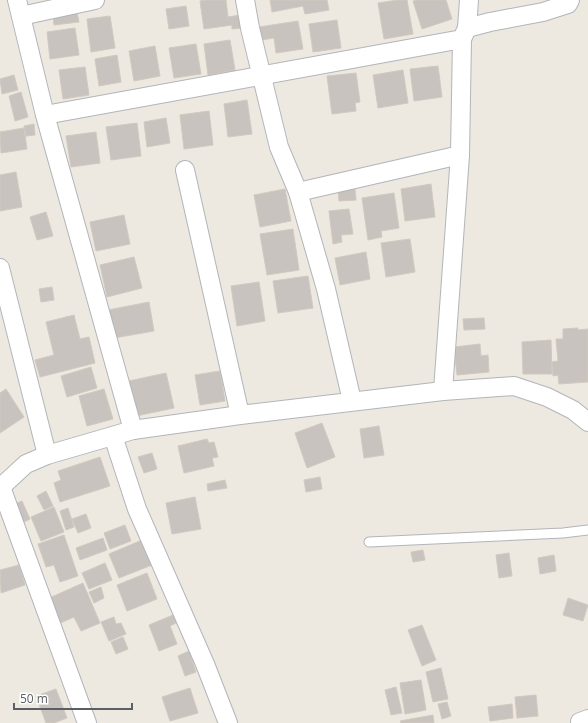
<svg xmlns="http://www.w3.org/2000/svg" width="588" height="723" viewBox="0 0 588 723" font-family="'Open Sans',sans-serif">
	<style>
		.building { fill: #c8c3be; stroke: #d2c9bf }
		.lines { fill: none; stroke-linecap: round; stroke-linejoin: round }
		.lane-casing { stroke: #b2b5b9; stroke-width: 11 }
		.street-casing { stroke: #b2b5b9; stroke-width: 20 }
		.lane { stroke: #fff; stroke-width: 9 }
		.street { stroke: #fff; stroke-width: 18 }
	</style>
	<rect width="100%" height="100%" fill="#ede8e0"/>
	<!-- building -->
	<g class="building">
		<path d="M206,0h20l2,17 12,-2 2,13 -10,1v-4l-28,4 -4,-28z"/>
		<path d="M270,0h57l2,10 -24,4 -2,-8 -31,6z"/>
		<path d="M398,0h9l6,34 -29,5 -6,-36z"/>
		<path d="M418,0h28l6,19 -30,10 -9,-28z"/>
		<path d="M186,6l3,20 -20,3 -3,-20z"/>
		<path d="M77,12l2,10 -25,3 -1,-9z"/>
		<path d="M110,16l5,32 -24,4 -4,-33z"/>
		<path d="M337,20l4,28 -28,4 -4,-28z"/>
		<path d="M298,21l5,28 -27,4 -2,-15 -13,2 -2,-13z"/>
		<path d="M75,28l4,27 -29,4 -3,-27z"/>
		<path d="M230,40l5,30 -27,5 -4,-31z"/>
		<path d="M196,44l5,30 -27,4 -5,-30z"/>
		<path d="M155,46l5,30 -26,5 -5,-30z"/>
		<path d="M117,55l4,27 -22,4 -4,-27z"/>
		<path d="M438,66l4,31 -28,4 -4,-32z"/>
		<path d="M85,67l4,28 -26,4 -4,-29z"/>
		<path d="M403,70l5,33 -30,5 -5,-33z"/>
		<path d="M356,73l4,29 -5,1 1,8 -24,3 -5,-38z"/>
		<path d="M14,75l4,15 -16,4 -2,-15z"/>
		<path d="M21,92l7,25 -13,4 -6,-25z"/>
		<path d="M247,100l5,34 -24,3 -4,-33z"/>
		<path d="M209,111l4,34 -29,4 -4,-34z"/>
		<path d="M166,118l4,25 -23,4 -3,-25z"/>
		<path d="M137,123l4,33 -30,4 -5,-33z"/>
		<path d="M34,124l1,11 -9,1 -2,-10z"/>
		<path d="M24,128l3,21 -26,4 -1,-21z"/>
		<path d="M96,132l4,31 -29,4 -5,-31z"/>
		<path d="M16,172l6,35 -22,4v-36z"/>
		<path d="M431,184l4,33 -30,4 -4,-32z"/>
		<path d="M285,189l6,32 -31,6 -6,-32z"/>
		<path d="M355,189l1,11 -17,1 -1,-10z"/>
		<path d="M394,193l5,35 -18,3 1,6 -14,3 -6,-42z"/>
		<path d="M349,209l4,25 -12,1 1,7 -9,2 -4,-33z"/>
		<path d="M46,212l7,24 -16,4 -7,-23z"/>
		<path d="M124,215l6,29 -34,7 -6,-29z"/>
		<path d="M293,229l6,41 -32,5 -7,-41z"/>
		<path d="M410,239l5,33 -29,5 -5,-34z"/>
		<path d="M366,252l4,27 -30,6 -5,-27z"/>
		<path d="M134,257l8,31 -35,9 -7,-32z"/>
		<path d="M308,276l5,32 -35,5 -5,-32z"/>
		<path d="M259,282l6,39 -28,5 -6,-40z"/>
		<path d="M52,287l2,13 -13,2 -2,-13z"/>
		<path d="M149,302l5,29 -40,7 -6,-28z"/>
		<path d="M74,315l6,24 9,-2 6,26 -55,14 -5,-17 19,-5 -8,-33z"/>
		<path d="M484,318l1,11 -21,1 -1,-11z"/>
		<path d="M578,328v2l10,-1v53l-29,2 -1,-9 -5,1 -1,-14 6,-1 -2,-22h7v-10z"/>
		<path d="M551,340l1,34h-29l-1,-32z"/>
		<path d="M480,344l1,12 7,-1 1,17 -32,3 -3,-28z"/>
		<path d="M91,367l6,21 -30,9 -6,-21z"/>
		<path d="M220,371l5,30 -25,4 -5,-30z"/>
		<path d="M166,373l8,35 -38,8 -7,-35z"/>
		<path d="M6,389l18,28 -24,16v-40z"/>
		<path d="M104,389l9,30 -26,7 -8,-30z"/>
		<path d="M322,423l13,34 -28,11 -12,-35z"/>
		<path d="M379,426l5,29 -20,3 -4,-29z"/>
		<path d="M207,439l2,4 5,-1 4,15 -6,1 2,8 -30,7 -6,-27z"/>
		<path d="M152,453l5,16 -13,4 -6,-16z"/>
		<path d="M100,457l10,29 -50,16 -6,-19 7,-3 -3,-9z"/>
		<path d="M320,477l2,12 -16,3 -2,-12z"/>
		<path d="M225,480l2,8 -19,3 -1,-7z"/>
		<path d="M46,491l7,15 -9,4 -7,-14z"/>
		<path d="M195,497l6,32 -29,5 -6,-31z"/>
		<path d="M22,501l8,18 -10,5 -8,-19z"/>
		<path d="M54,507l10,25 -23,9 -10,-24z"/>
		<path d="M68,508l6,19 -8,3 -6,-19z"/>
		<path d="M86,514l5,14 -13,5 -6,-14z"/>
		<path d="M125,525l6,16 -21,8 -6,-16z"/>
		<path d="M64,535l14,41 -18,6 -6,-17 -8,2 -8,-23z"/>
		<path d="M103,538l4,12 -27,10 -4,-12z"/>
		<path d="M142,540l10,25 -33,13 -10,-24z"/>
		<path d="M423,550l2,10 -12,2 -2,-10z"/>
		<path d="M509,553l3,23 -13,2 -3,-23z"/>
		<path d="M554,555l2,16 -16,3 -2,-16z"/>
		<path d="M105,563l7,17 -23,9 -7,-16z"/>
		<path d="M19,565l6,20 -24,8 -1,-23z"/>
		<path d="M147,573l10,26 -30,12 -10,-26z"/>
		<path d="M83,583l17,40 -19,8 -7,-14 -18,8 -11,-25z"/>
		<path d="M101,587l3,11 -10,5 -5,-11z"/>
		<path d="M568,598l20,7 -5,16 -20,-6z"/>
		<path d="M173,615l3,8 -6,3 7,18 -18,7 -10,-26z"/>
		<path d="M114,617l2,7 5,-1 5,11 -17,7 -8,-19z"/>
		<path d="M422,625l14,35 -14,6 -14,-36z"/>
		<path d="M123,637l5,12 -12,5 -5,-12z"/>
		<path d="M189,651l7,21 -11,4 -7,-20z"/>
		<path d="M441,668l7,31 -15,3 -7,-30z"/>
		<path d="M421,680l5,30 -21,4 -5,-31z"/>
		<path d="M396,687l6,26 -11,2 -6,-25z"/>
		<path d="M190,688l8,25 -28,8 -8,-24z"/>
		<path d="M56,689l11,29 -13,5h-8l-10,-27z"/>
		<path d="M536,695l2,21 -21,2 -2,-21z"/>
		<path d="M447,702l4,14 -9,3 -4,-15z"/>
		<path d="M512,704l1,14 -23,3 -2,-14z"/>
		<path d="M433,715l1,8h-33l-1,-2z"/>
	</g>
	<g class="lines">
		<!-- lane casing -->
		<g class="lane-casing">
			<path id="lane" d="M369,542l194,-9 25,-3"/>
		</g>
		<!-- street casing -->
		<g class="street-casing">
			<g id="street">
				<path d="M17,0l28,115 88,315"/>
				<path d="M245,0l5,28 29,119 19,45 28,97 26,112"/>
				<path d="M21,16l74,-16"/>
				<path d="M467,28l23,-6 53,-10 25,-8 2,-4"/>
				<path d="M45,115l417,-76 5,-11 2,-28"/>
				<path d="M185,170l55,245"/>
				<path d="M298,192l162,-37"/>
				<path d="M0,268l47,187"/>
				<path d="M443,391l17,-236 2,-116"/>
				<path d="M113,436l24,73 68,155 23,59"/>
				<path d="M1,487l86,236"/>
				<path d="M0,488l26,-24 21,-9 86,-25 107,-15 203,-24 71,-5 33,11 26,13 15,12"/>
				<path d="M580,723v-1l8,-3"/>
			</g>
		</g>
		<!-- lane -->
		<use href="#lane" class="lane"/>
		<!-- street -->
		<use href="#street" class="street"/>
	</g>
	<!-- scale -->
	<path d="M14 703v6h118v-6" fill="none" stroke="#595f63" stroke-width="2"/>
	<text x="20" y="703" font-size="12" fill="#595f63" stroke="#ffffff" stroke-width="3" paint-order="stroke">50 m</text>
</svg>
